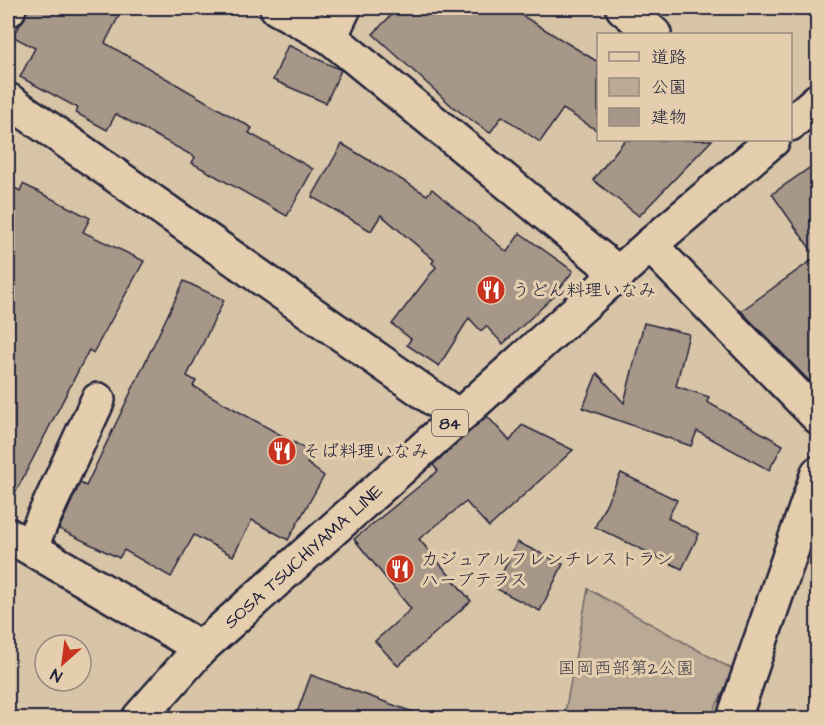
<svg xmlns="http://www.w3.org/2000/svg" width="825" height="726" viewBox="0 0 825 726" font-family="'Architects Daughter','Klee One',sans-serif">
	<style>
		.green { fill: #baa994; stroke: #6e6668; stroke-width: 1.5 }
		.building { fill: #a69788; stroke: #22223b; stroke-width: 1.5 }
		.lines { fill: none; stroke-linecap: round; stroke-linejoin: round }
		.street-casing { stroke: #22223b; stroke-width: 38 }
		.primary-casing { stroke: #22223b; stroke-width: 38 }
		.street { stroke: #e4cead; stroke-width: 33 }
		.primary { stroke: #e4cead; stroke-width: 33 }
		.labels { text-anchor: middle; stroke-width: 6; stroke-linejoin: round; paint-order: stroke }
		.shield { fill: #e4cead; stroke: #5c565d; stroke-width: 1.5 }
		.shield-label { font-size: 16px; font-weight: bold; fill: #22223b }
		.poi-label { font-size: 18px; fill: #22223b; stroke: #e4cead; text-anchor: start }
		.street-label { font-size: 18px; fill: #22223b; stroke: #e4cead }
		.park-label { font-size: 18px; fill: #403d4d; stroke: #e4cead }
	</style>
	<rect width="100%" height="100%" fill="#d8c4a6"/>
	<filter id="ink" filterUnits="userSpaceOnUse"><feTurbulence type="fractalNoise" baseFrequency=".0167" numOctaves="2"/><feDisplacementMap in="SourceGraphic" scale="12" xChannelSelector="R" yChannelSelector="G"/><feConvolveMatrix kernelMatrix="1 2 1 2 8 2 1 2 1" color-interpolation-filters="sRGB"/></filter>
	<g filter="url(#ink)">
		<!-- green -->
		<path class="green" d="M588,589l146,81 -24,48h-146z"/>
		<!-- building -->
		<g class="building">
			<path d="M28,8h95l-18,35 147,85 -3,5 64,36 -26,47 -95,-53 3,-6 -79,-43 -9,16 -31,-17 2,-5 -58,-31 15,-29 -23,-12 13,-18z"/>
			<path d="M398,8h112l88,54v69l-35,-22 -23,33 -38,-26 -12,17 -37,-26 -80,-73z"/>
			<path d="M288,45l53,25 -15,33 -53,-23z"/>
			<path d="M625,140h87l-73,76 -46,-36z"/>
			<path d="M342,144l85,51 5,-6 75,63 13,-19 53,38 -19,25 -51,48 -17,-18 -5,5 -12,-13 -30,48 -32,-21 4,-6 -19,-15 44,-57 -4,-4 2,-3 -53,-45 -10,16 -59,-34z"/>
			<path d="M818,162v228l-77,-79 75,-54 -44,-63z"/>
			<path d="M8,184l12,7 3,-7 67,34 -7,14 61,29 -51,92 -4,-3 -81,157z"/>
			<path d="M184,281l40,19 -37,76 9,5 -3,5 120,67 -6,10 17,13 -36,64 -36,-20 -19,36 -39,-21 -23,42 -47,-27 -5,8 -60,-29 21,-46 6,3z"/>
			<path d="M644,323l45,11 -13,52 33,11 -2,5 76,43 -14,25 -72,-39 -6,15 -108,-38 14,-35 27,30z"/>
			<path d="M487,416l23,25 12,-16 51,25 -84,77 -23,-25 -47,37 52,62 -73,65 -23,-25 36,-32 -57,-70 84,-68 -5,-6z"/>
			<path d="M621,473l56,27 -9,18 31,16 -17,35 -87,-42z"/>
			<path d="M517,542l46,22 -23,47 -45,-23z"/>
			<path d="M311,675l110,40 -1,3h-125z"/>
		</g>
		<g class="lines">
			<!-- street casing -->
			<g class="street-casing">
				<g id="street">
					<path d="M277,8l53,29 289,237"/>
					<path d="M623,8l31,26"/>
					<path d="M8,10l1,-2"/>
					<path d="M330,37l14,-29"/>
					<path d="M8,100l450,316"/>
					<path d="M650,245l168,172"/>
					<path d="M8,535l193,113"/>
					<path d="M30,547l68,-147"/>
					<path d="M734,718l84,-245"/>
				</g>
			</g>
			<!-- primary casing -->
			<g class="primary-casing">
				<g id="primary">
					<path d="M790,124l28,-24"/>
					<path id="s1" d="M139,718l62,-70 449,-403 123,-105"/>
				</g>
			</g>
			<!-- street -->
			<use href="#street" class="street"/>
			<!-- primary -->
			<use href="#primary" class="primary"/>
		</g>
	</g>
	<!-- icons -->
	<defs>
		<g id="restaurant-disc" transform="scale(1.5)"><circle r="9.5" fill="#c8321e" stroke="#e4cead"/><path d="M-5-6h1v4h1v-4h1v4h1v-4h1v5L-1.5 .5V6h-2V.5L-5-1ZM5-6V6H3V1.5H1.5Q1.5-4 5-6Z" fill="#fff"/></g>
	</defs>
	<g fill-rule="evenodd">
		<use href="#restaurant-disc" x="491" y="290"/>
		<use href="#restaurant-disc" x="282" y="451"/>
		<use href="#restaurant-disc" x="400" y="569"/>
	</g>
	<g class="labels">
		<!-- shield labels -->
		<rect class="shield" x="432" y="410" width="36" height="26" rx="4.5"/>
		<g class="shield-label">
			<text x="450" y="429">84</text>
		</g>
		<!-- poi labels -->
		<g class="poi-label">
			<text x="512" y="296">うどん料理いなみ</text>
			<text x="303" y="457">そば料理いなみ</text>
			<text x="421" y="565">カジュアルフレンチレストラン<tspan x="421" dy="21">ハーブテラス</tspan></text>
		</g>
		<!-- street labels -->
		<g class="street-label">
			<text dy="6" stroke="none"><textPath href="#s1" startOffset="231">SOSA TSUCHIYAMA LINE</textPath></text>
		</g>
		<!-- park labels -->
		<g class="park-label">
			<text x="626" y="674">国岡西部第2公園</text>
		</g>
	</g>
	<!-- margin -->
	<rect width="825" height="726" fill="none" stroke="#e4cead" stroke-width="30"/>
	<rect x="15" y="15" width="795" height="696" fill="none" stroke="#22223b" stroke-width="2" filter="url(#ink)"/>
	<!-- legend -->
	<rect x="597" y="33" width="195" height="108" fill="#e4cead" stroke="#96897f" stroke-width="1.5"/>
	<rect x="609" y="52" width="30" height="9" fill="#e4cead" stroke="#96897f" stroke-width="1.5"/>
	<text x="651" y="63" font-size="18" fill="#22223b">道路</text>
	<rect x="609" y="78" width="30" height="18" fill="#baa994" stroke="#96897f" stroke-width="1.5"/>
	<text x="651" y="93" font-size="18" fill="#22223b">公園</text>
	<rect x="609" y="108" width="30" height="18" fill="#a69788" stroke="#96897f" stroke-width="1.5"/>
	<text x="651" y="123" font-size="18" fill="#22223b">建物</text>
	<!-- north arrow -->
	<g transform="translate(63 663) rotate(208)"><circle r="28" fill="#e4cead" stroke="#96897f" stroke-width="1.5"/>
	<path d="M0-4.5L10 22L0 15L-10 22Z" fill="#c8321e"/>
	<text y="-9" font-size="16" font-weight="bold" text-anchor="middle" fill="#22223b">N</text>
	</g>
</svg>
